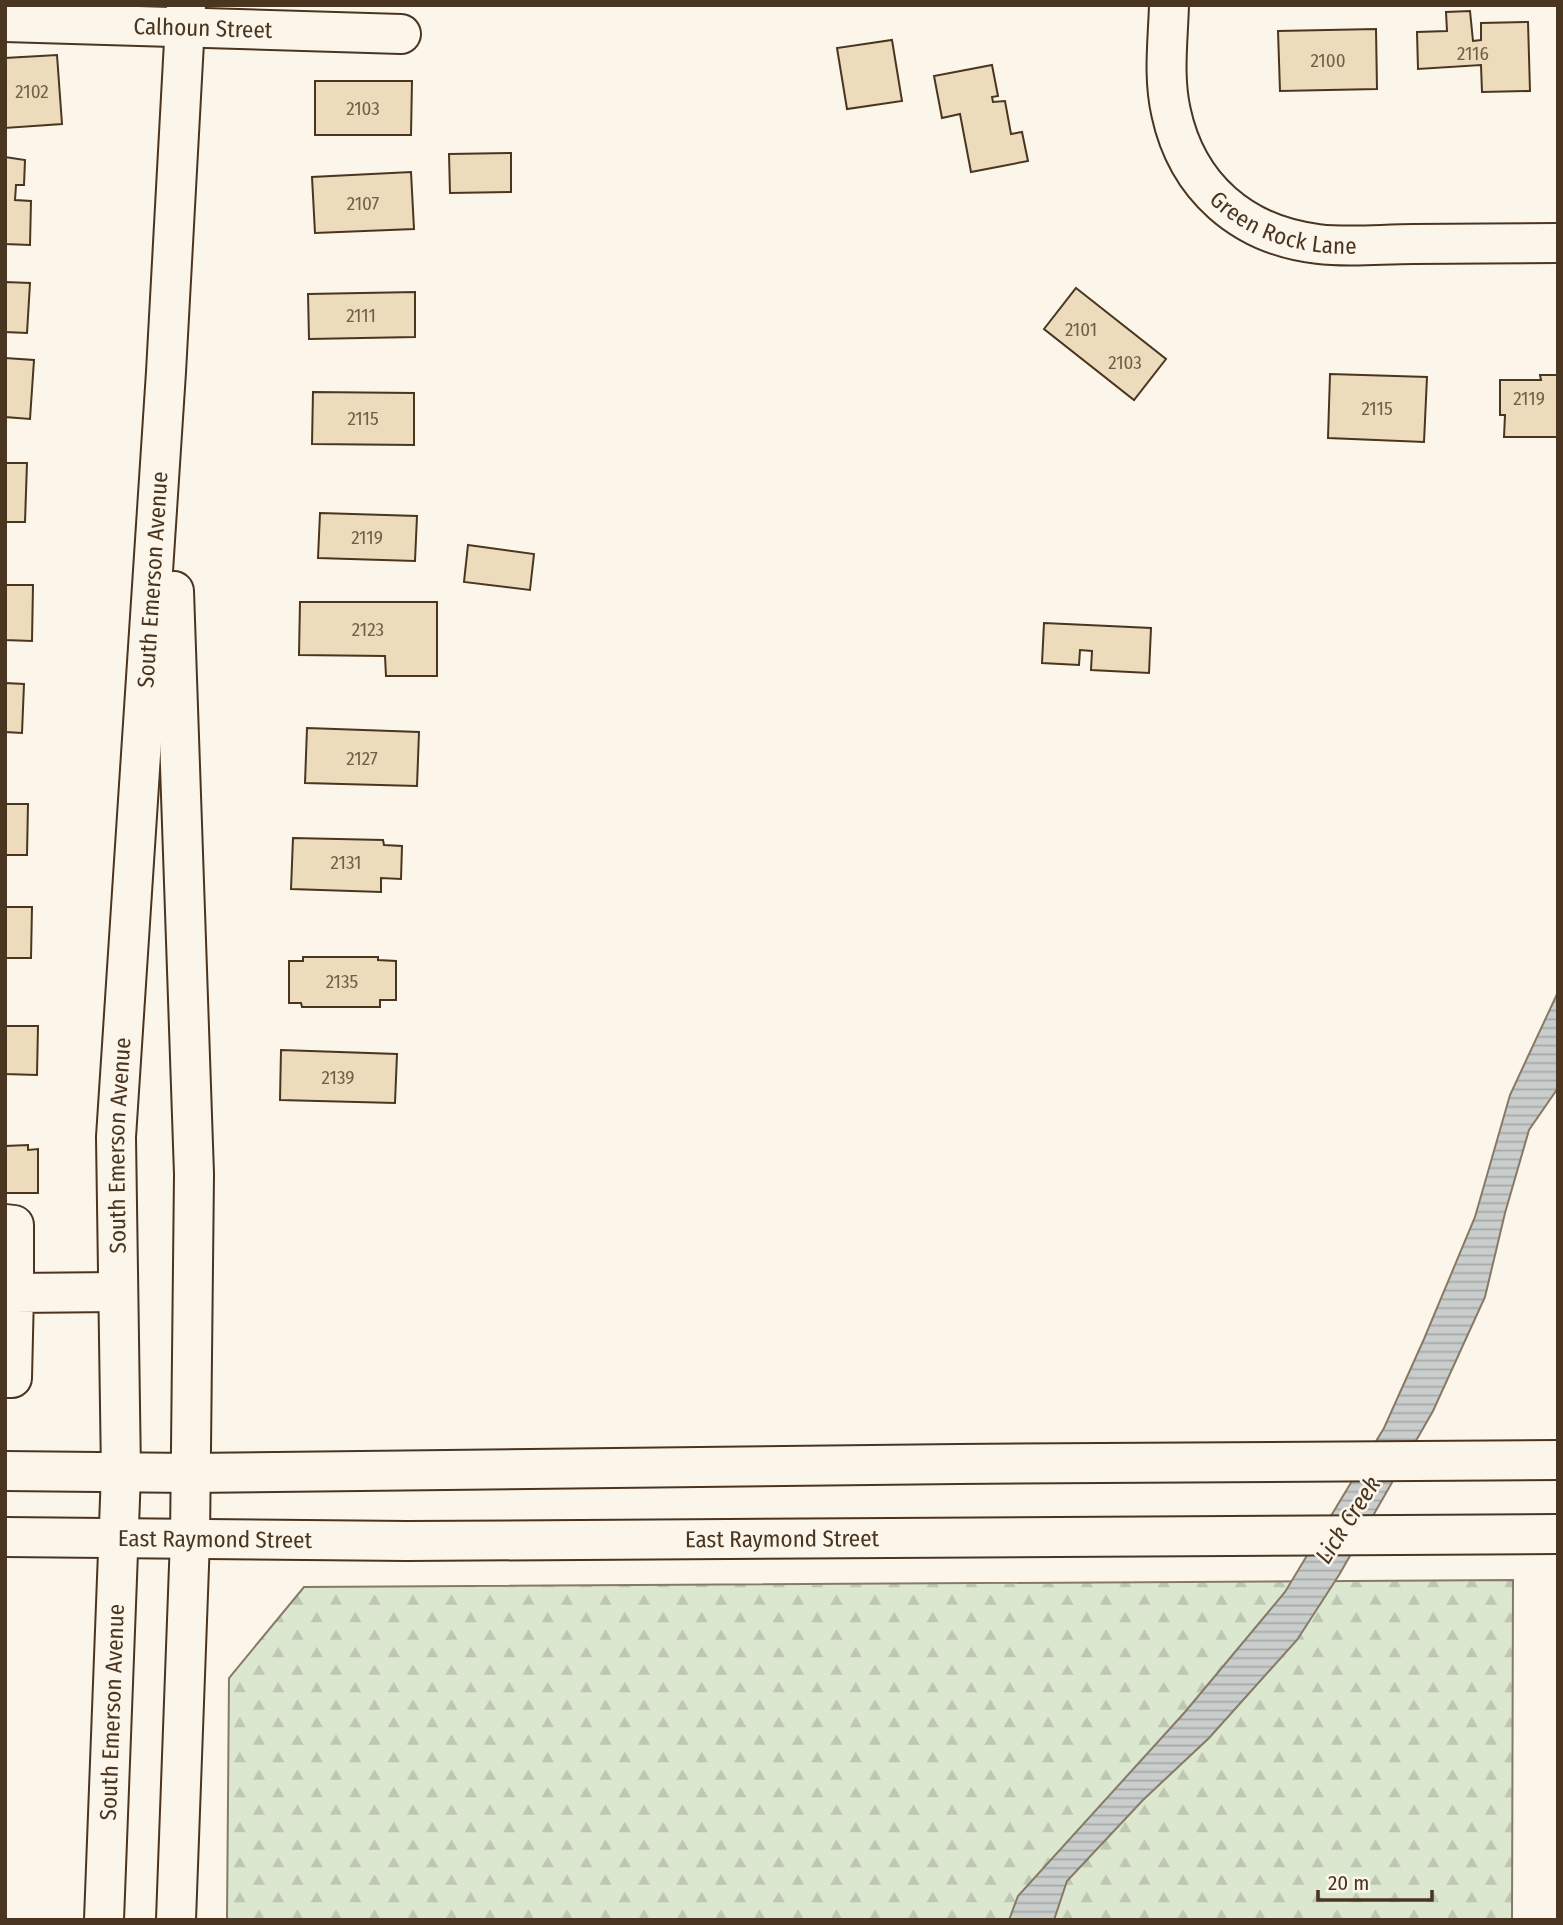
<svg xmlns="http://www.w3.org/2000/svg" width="1563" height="1925" viewBox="0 0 1563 1925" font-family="'Fira Sans Condensed',sans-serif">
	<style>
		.forest { fill: url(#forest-firs); stroke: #887966; stroke-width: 2 }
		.water { fill: url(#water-rules); stroke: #887966; stroke-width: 2 }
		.building { fill: #ecdcbc; stroke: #4a3520; stroke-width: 2 }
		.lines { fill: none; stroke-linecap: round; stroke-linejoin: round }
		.minor-casing { stroke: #4a3520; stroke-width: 42 }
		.major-casing { stroke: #4a3520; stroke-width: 42 }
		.minor { stroke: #fbf6e9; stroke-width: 38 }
		.major { stroke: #fbf6e9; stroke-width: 38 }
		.labels { text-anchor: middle; stroke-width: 5; stroke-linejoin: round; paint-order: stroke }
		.number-label { font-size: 19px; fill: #725f47 }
		.street-label { font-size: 23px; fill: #4a3520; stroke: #fbf6e9 }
		.water-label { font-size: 24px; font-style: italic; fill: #4a3520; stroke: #fbf6e9 }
	</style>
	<defs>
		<pattern id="forest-firs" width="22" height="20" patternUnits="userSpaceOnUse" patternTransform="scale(1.75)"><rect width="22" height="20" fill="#dce7d0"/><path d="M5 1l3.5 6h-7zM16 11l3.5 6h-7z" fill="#bec7b2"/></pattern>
		<pattern id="water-rules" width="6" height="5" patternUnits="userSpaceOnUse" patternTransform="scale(1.75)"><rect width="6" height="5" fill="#c9cecd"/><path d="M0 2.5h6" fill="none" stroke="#a5a8a6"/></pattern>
	</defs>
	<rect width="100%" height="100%" fill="#fbf6e9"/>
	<!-- forest -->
	<path class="forest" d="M1513,1580l-1,340h-1285l2,-242 75,-91z"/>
	<!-- water -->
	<path class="water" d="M1558,992v96l-29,42 -24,83 -20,84 -52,114 -94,164 -42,65 -88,98 -66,62 -76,81 -13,39h-45l9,-24 167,-184 100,-120 99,-164 40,-89 51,-122 35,-122z"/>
	<!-- building -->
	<g class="building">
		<path d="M1470,11l3,30 8,-1v-17l47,-1 2,69 -48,1 -1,-27 -63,4 -1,-37 30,-1 -1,-19z"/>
		<path d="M1376,29l1,60 -97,2 -2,-60z"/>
		<path d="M892,40l10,61 -55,8 -10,-61z"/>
		<path d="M57,55l5,69 -57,4v-70z"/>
		<path d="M992,65l6,31 -6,1 1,5 12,-1 6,33 11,-2 6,29 -57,11 -11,-58 -18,4 -8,-42z"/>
		<path d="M315,81h97l-1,54h-96z"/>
		<path d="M511,153v39l-61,1 -1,-39z"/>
		<path d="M5,157l20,3 -1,25h-8l-1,15 16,1 -1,44 -25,-1z"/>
		<path d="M411,172l3,57 -99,4 -3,-56z"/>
		<path d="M5,282l25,1 -3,50 -22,-1z"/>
		<path d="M1076,288l90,71 -32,41 -90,-71z"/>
		<path d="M415,292v45l-106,2 -1,-45z"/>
		<path d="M5,358l29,2 -4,59 -25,-2z"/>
		<path d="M1330,374l97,3 -3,65 -96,-4z"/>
		<path d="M1540,375h18v62h-54l1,-22h-5v-35h41z"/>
		<path d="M313,392l101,1v52l-102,-1z"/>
		<path d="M5,463h22l-2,59h-20z"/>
		<path d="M320,513l97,3 -2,45 -97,-3z"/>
		<path d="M468,545l66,9 -4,36 -66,-8z"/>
		<path d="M5,585h28l-1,56 -27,-1z"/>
		<path d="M300,602h137v74h-51l-1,-20 -86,-1z"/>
		<path d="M1044,623l107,5 -2,45 -58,-3 1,-19 -12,-1 -1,15 -37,-2z"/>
		<path d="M5,683l19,1 -2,49 -17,-1z"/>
		<path d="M307,728l112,4 -2,54 -112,-3z"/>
		<path d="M5,804h23l-1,51h-22z"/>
		<path d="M293,838l90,2 1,5 18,1 -1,33 -20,-1v14l-90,-3z"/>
		<path d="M5,907h27l-1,51h-26z"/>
		<path d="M303,957h75v3l18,1v39h-16v7h-78l-1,-4h-12v-42h14z"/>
		<path d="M5,1026h33l-1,49 -32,-1z"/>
		<path d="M281,1050l116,4 -2,49 -115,-3z"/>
		<path d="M28,1145v5l10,-1v44h-33v-47z"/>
	</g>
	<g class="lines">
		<!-- minor casing -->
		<g class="minor-casing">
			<g id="minor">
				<path id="s1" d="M1169,5c-1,35 -6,72 2,107 16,75 71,123 147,132 31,4 64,0 96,0 48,0 96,-1 144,-1"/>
				<path id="s2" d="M5,22l396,12"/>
				<path d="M5,1224l9,1v68l-9,-1"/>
				<path d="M5,1378h7l2,-85 104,-1"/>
			</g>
		</g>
		<!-- major casing -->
		<g class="major-casing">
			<g id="major">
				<path d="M174,591l20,583 -4,365 -14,381"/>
				<path d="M5,1471l186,2 767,-9 600,-4"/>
				<path id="s3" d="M5,1537l402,4 1151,-7"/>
				<path id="s4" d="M104,1920l17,-447 -5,-336 50,-765 20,-367"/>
			</g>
		</g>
		<!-- minor -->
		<use href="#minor" class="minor"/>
		<!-- major -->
		<use href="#major" class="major"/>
	</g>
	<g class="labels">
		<!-- number labels -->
		<g class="number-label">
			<text x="1473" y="60">2116</text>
			<text x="1328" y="67">2100</text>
			<text x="32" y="98">2102</text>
			<text x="363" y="115">2103</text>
			<text x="363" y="210">2107</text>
			<text x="361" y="322">2111</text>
			<text x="1081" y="336">2101</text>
			<text x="1125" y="369">2103</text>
			<text x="1529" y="405">2119</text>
			<text x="1377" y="415">2115</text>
			<text x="363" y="425">2115</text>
			<text x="367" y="544">2119</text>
			<text x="368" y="636">2123</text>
			<text x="362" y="765">2127</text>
			<text x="346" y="869">2131</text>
			<text x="342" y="988">2135</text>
			<text x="338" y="1084">2139</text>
		</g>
		<!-- street labels -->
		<g class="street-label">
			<text dy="8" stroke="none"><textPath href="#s2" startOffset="198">Calhoun Street</textPath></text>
			<text dy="8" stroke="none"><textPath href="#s1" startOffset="280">Green Rock Lane</textPath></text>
			<text dy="8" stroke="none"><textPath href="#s4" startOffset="1342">South Emerson Avenue</textPath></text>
			<text dy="8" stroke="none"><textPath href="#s4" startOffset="775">South Emerson Avenue</textPath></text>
			<text dy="8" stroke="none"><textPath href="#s3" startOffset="210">East Raymond Street</textPath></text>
			<text dy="8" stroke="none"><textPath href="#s3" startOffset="777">East Raymond Street</textPath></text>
			<text dy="8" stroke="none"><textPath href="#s4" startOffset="208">South Emerson Avenue</textPath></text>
		</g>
		<!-- water labels -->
		<g class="water-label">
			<text transform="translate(1348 1520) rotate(-57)" y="8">Lick Creek</text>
		</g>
	</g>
	<!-- border -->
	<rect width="1563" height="1925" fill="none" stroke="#4a3520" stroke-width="14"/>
	<!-- scale -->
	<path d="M1318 1890v10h114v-10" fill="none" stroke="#4a3520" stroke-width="3.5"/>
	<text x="1328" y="1890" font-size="21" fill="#4a3520" stroke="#fbf6e9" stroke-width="5" paint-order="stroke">20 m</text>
</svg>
